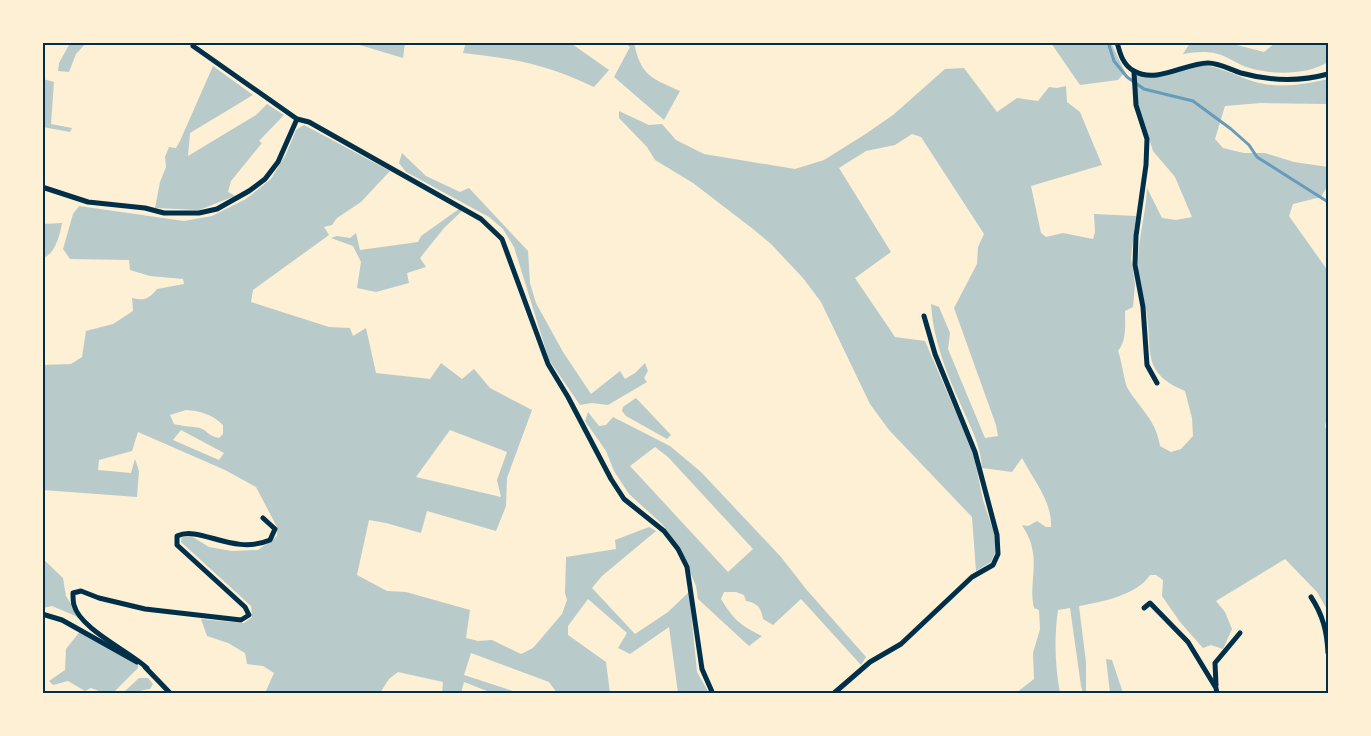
<svg xmlns="http://www.w3.org/2000/svg" width="1371" height="736" viewBox="0 0 1371 736" font-family="Jost,sans-serif">
	<style>
		.green { fill: #b9caca; fill-rule: evenodd }
		.lines { fill: none; stroke-linecap: round; stroke-linejoin: round }
		.stream { stroke: #669bbc; stroke-width: 3 }
		.minor { stroke: #003049; stroke-width: 5 }
		.neatline { fill: none; stroke: #003049; stroke-width: 2 }
	</style>
	<rect width="100%" height="100%" fill="#fdf0d5"/>
	<!-- green -->
	<g class="green">
		<path d="M466,42l107,1 -1,1 37,26 -15,17c-49,-23 -78,-28 -131,-34z"/>
		<path d="M70,43h16l-10,11 -7,18 -11,-1 1,-8z"/>
		<path d="M353,43h52l-2,15z"/>
		<path d="M625,43h9c7,33 17,35 46,48l-16,29 -50,-43 16,-30z"/>
		<path d="M1051,43h60l14,29 -7,8 -38,5z"/>
		<path d="M1190,43h39l35,9 11,-9h53v19c-20,13 -56,13 -78,6 -12,-3 -21,-11 -32,-14 -12,-3 -23,-2 -35,0z"/>
		<path d="M1200,65c19,1 34,10 52,16 25,8 51,4 76,-2v25l-67,-1 -36,3 -10,33 8,9 21,5h21l29,9 34,5v18l-7,12 -28,7 -4,12 39,55v143l-3,12 3,11v174l-11,-19 -32,-33 -69,42 9,11 7,17 -9,20 -12,-4 -8,3 -23,-26 -18,-26 1,-16 -7,-5h-6c-13,20 -48,27 -71,31l7,56v31h-3l-2,-7 -11,-78 -12,2c-4,27 -3,57 2,83h-44l18,-14 -1,-26 7,-24 -1,-19 -5,-2c-5,-20 3,-40 -2,-60 -1,-8 -6,-16 -10,-23l6,1 9,-5 9,6h5c1,-26 -17,-46 -29,-69l-10,14 -30,-4c-1,-23 -13,-44 -22,-65 -14,-31 -27,-64 -29,-99l8,3 11,26 -2,16 37,89 13,-2 -2,-11 -42,-117 23,-44 1,-17 6,-13 -63,-97 -9,-3 -17,11 -29,6 -27,17 52,84 -36,26 40,59 30,4 48,111 10,48 12,36v17l-4,9 -15,9 -4,-54 -83,-87 -19,-26 -49,-102 -18,-24 -32,-34 -18,-15 -60,-46 -38,-23 -8,-13 -28,-29v-7l30,14 13,-1 14,16 28,14 91,15 29,-9 40,-25 29,-20 52,-46 19,-1 33,44 20,-14 21,3 11,-14 8,1 9,-2 1,16 13,10 22,53 -71,21 10,47 5,4 17,-4 30,6 2,-7 -1,-18 42,2 -5,42 4,26 -2,23 -8,4c0,14 2,29 -7,40 4,10 6,31 10,38 13,21 28,31 32,57l11,6 10,-3 12,-13 -1,-18 -7,-27c-42,-18 -33,-36 -38,-75 -2,-17 -9,-35 -9,-52 0,-26 8,-50 9,-76l15,30 14,2 16,-3 -17,-40 -22,-26 -20,-63v-9l5,-4 10,1z"/>
		<path d="M213,66l40,29 -63,38 -2,23 68,-41 11,-11 17,11 -25,26 3,2 -31,38 -3,11 7,4 -36,14 -44,-2 5,-26 6,-15 -1,-10 4,-10 7,1 4,-7z"/>
		<path d="M43,79l11,3 -3,42 21,4 -2,4 -27,-5z"/>
		<path d="M304,125l86,46 -29,31 -24,16 -5,7 -8,2 5,8 -76,55 -2,12 78,25 21,1 3,8 13,-8 10,45 54,6 11,-16 21,16 12,-10 16,19 42,22 -25,68 -1,28 -10,25 -69,-20 -6,22 -35,-10 -17,-3 -12,55 30,16 19,1 64,18 -4,28 12,3 14,-1 29,14 12,-6 29,-34 5,-14 -2,-7 1,-36 50,-8 -1,-9 34,-13 7,4 -54,45 -10,12 43,46 33,-22 21,-20 8,80 12,21h-31l-9,-66 -39,27 -12,-6 9,-15 -39,-34 -20,27v9l38,27 4,31h-53l-8,-11 -78,-29 -7,22 55,18h-27l-28,-11 -3,11h-19l1,-11 -45,-10 -9,7 -9,14h-115l9,-20 -11,-7 -16,-2 -2,-11 -17,-10 -21,-7 -6,-17 43,4 8,-6 -1,-11 -70,-64 1,-5 9,-1 18,11 23,4 26,-1 19,-14v-9l-21,-40 -31,-17 -87,-38 -6,19 -33,9 -1,10 33,3 4,-14 4,12 -2,26 -94,-7 -1,-125 29,-1 11,-7 4,-26 27,-7 20,-13 -1,-13c12,3 17,1 25,-9l27,-5 -1,-5 -33,-3 -20,-6 -1,-10 -59,-1 -7,-10 10,-35 6,-8 105,15 28,-5 34,-17 25,-20 15,-25 10,-24zM186,410c15,1 27,5 37,15v9l-4,4c-11,-2 -11,-7 -19,-10 -4,-1 -19,-2 -26,-4l-4,-9zM181,430l43,23 -5,7 -46,-20zM450,430l57,22 -10,28 4,17 -85,-20z"/>
		<path d="M402,153l24,23 34,16 9,-4 59,63 2,32 6,20 27,49 28,42 29,-23 5,8 10,-6 10,-10 3,8 -4,7 3,4 -39,23 -16,-2 -12,2 -31,-45 -35,-113 -11,-18 -14,-12 -83,-45 -7,-9z"/>
		<path d="M459,209l3,2 -18,17 -24,30 6,9 -19,6 2,10 -33,9 -19,-4 4,-26 -8,-16 -22,-8 6,-2 13,2 6,-5 4,17 58,-8 3,-6z"/>
		<path d="M62,223c-2,12 -7,31 -19,35v-34z"/>
		<path d="M636,398l35,37 -4,4 -41,-23 -4,-5 1,-4z"/>
		<path d="M588,412l11,14 7,-1 7,-8 57,29 31,26 80,85 25,32 60,68 -5,8 -60,-66 -28,26 -10,-6c-2,-12 -6,-16 -17,-18l-2,-6 -8,-3h-12l-3,7c12,20 20,27 41,37l-13,10 -51,-47 -2,-13 -16,-38 -18,-24 -33,-30 -15,-23 -8,-20 -21,-30zM655,447l13,10 85,92 -25,23 -98,-106z"/>
		<path d="M42,558l21,20 3,18 14,22 -28,-12 -9,2z"/>
		<path d="M81,630l57,34v4l-25,25h-9l-13,-5 -6,3 -17,-10 -15,4 -4,-4 16,-11 1,-21z"/>
		<path d="M1106,659l6,1 11,33h-13z"/>
		<path d="M139,678h9l5,6 -3,5c-10,1 -17,5 -27,4z"/>
	</g>
	<g class="lines">
		<!-- stream -->
		<path class="stream" d="M1108,42l6,19 13,16 17,12 49,12 38,28 18,16 8,12 71,45"/>
		<!-- minor -->
		<g class="minor">
			<path d="M1117,42c3,12 6,23 17,29 23,13 51,-8 74,-8 11,0 23,7 33,10 29,8 58,9 87,1"/>
			<path d="M193,46l104,73 12,3 172,97 21,20 46,125 20,33 43,82 13,20 40,32 14,18 9,18 15,102 11,25"/>
			<path d="M1134,72l2,33 11,34 -1,26 -10,71 -1,29 8,42 4,58 10,18"/>
			<path d="M42,187l46,15 57,6 19,5h35l18,-4 32,-18 16,-12 13,-17 19,-43"/>
			<path d="M1311,597c12,18 16,35 17,56"/>
			<path d="M1144,608l6,-5 38,39 28,46 1,6"/>
			<path d="M42,614l20,6 75,42"/>
			<path d="M145,667l26,27"/>
			<path d="M147,668c-18,-17 -67,-39 -73,-63 -1,-3 -1,-8 -1,-12l8,-2 18,7 46,11 96,11 8,-5 -4,-8 -68,-62v-9c23,-11 56,20 93,4l5,-11 -12,-11"/>
			<path d="M1216,685l-1,-22 25,-30"/>
			<path d="M833,694l37,-32 31,-18 71,-67 21,-12 5,-11 -1,-19 -22,-83 -40,-98 -11,-38"/>
		</g>
	</g>
	<!-- border -->
	<rect width="1371" height="736" fill="none" stroke="#fdf0d5" stroke-width="88"/>
	<rect x="44" y="44" width="1283" height="648" class="neatline"/>
</svg>
